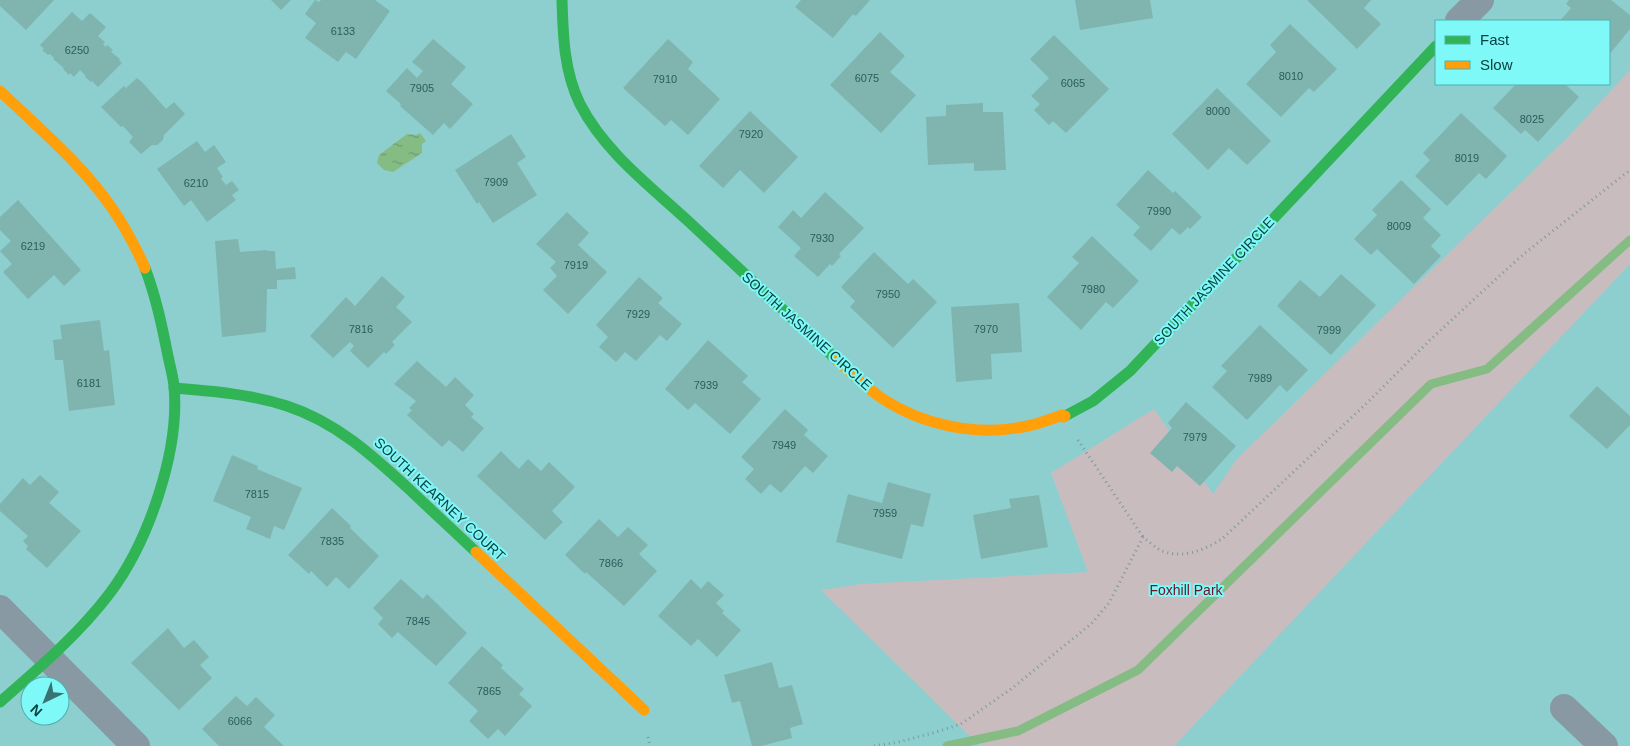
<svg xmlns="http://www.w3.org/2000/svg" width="1630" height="746" viewBox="0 0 1630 746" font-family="Arial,sans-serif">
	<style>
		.green { fill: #c9bcbf }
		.water { fill: url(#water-ripples) }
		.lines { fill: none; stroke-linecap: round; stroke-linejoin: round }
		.stream { stroke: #85bc84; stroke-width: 9 }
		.building { fill: #80b4af }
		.path { stroke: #7e989e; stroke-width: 3; stroke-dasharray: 1 4; stroke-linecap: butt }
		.street { stroke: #8899a3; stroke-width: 28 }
		.fast { stroke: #30b455; stroke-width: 11 }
		.slow { stroke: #ff9f0a; stroke-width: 11 }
		.labels { text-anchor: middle; stroke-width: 4; stroke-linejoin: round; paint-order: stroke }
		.number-label { font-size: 11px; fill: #275e5d }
		.street-label { font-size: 14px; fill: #094142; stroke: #7ff8f8 }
		.park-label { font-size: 14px; fill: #6c1325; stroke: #7ff8f8 }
	</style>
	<defs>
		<pattern id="water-ripples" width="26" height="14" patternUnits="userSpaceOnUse" patternTransform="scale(1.25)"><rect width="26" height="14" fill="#85bc84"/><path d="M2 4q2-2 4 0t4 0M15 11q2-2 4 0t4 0" fill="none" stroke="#6b9a6e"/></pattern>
	</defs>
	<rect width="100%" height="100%" fill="#8dcfcf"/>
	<!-- green -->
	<path class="green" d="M1630,70v194l-456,482h-194l-159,-156 40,-6 227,-12 -37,-99 103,-64 59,85 23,-34 332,-323z"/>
	<!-- water -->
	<path class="water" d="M420,133l6,8 -4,3v9l-29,19 -9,-2 -7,-7 2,-8 28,-21 9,1z"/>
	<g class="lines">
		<!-- stream -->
		<path class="stream" d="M947,746l71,-15 120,-61 293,-286 56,-15 143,-129"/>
	</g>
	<!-- building -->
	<g class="building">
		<path d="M0,0h54l-28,30 -26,-24z"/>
		<path d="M271,0h20l-10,10z"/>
		<path d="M315,0l4,2 2,-2h54l15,11 -34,48 -10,-7 -8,10 -33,-24 11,-15 -11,-9z"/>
		<path d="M801,0h69l-14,16 -3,-2 -20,24 -38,-31z"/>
		<path d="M1075,0h75l3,18 -73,12z"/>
		<path d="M1307,0h64l-7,8 17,16 -24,25z"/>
		<path d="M1569,0h42l19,15v14l-21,26v-34h-49l11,-13 -5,-4z"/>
		<path d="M72,12l10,9 8,-8 16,14 -8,9 7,6 -2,2 3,3 1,-2 6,5 -2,2 9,7 -1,1 3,3 -24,24 -6,-6 -1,1 -6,-5 1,-1 -6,-6 -6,7 -4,-4 -1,2 -6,-6 1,-1 -11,-9 1,-1 -4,-4 -2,1 -6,-5 2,-1 -4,-4z"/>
		<path d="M1290,24l47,45 -23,23 -5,-4 -28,29 -35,-33 30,-32 -6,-7z"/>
		<path d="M880,32l25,24 -15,16 26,23 -35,38 -51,-48z"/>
		<path d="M1054,35l55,54 -43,44 -13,-12 -4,4 -15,-15 6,-6 -9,-8 18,-18 -19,-19z"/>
		<path d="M433,39l33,28 -15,17 22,20 -23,25 -6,-6 -11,12 -33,-29 1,-2 -15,-13 21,-23 10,10 6,-7 -11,-9z"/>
		<path d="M668,39l25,23 -5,7 32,30 -32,36 -17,-15 -6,6 -42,-38z"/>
		<path d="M137,78l6,5 23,26 8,-7 11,12 -21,21 -1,5 -6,5h-5l-11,9 -12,-12 4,-5 -10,-11 -2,1 -20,-20 23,-21 2,2z"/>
		<path d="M1516,84h49l14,13 -41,45 -13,-12 -4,4 -28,-26z"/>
		<path d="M1217,88l54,53 -24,24 -18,-17 -21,22 -36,-36z"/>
		<path d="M983,103v9h20l3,58 -32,1v-8l-46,2 -2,-48 20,-1v-11z"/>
		<path d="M750,111l48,46 -34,36 -24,-23 -17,18 -24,-22z"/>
		<path d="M1461,113l46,43 -21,23 -7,-6 -32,33 -32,-30 15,-16 -7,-7z"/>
		<path d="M511,134l15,23 -9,6 20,32 -44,28 -14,-21 -2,2 -22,-34z"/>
		<path d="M197,141l8,11 9,-7 12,17 -9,6 6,9 -2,2 5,6 6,-4 7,9 -7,5 4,5 -29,22 -16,-22 -7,6 -27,-37z"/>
		<path d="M1148,170l25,23 2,-2 27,26 -12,12 -2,-2 -8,8 -8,-7 -21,23 -18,-16 7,-8 -24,-22z"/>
		<path d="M1401,180l30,29 -8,9 18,17 -10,11 10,10 -27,28 -37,-35 -6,6 -17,-16 23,-24 -5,-5z"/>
		<path d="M825,192l39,36 -25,26 2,2 -9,10 -2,-2 -12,13 -24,-21 7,-8 -23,-21 15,-17 8,8z"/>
		<path d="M18,200l63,70 -17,16 -10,-11 -26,24 -25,-27 9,-8 -12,-13 11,-10 -11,-11v-13z"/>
		<path d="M567,212l22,21 -11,12 29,27 -39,42 -25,-24 14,-14 -7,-8 6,-6 -20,-18z"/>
		<path d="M1092,236l47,45 -26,27 -7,-6 -25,28 -34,-33 32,-34 -7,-6z"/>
		<path d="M238,239l2,13 27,-2v1h8l1,18 19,-2 1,12 -19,1v9h-10l-1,43 -44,5 -7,-96z"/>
		<path d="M874,252l34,32 5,-5 24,23 -44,46 -43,-41 5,-6 -14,-14z"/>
		<path d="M1341,274l35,31 -45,50 -54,-49 23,-26 20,17z"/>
		<path d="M382,276l23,21 -9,10 16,15 -20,20 3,3 -9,9 -2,-2 -16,16 -18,-17 4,-5 -4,-4 -17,16 -23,-22 36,-39 9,9z"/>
		<path d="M639,277l24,21 -5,5 24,21 -15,17 -7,-6 -24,26 -11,-9 -9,10 -17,-15 9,-10 -12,-12z"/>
		<path d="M1019,303l3,49 -31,2 1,25 -36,3 -5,-75z"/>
		<path d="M100,320l4,31 5,-1 6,55 -46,6 -6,-51h-8l-2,-20 9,-1 -2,-14z"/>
		<path d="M1260,325l48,45 -21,22 -7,-7 -33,35 -35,-33 15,-16 -6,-5z"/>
		<path d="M708,340l40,36 -6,6 19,17 -31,35 -35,-31 -7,7 -23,-21z"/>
		<path d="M417,361l29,26 9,-10 19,18 -9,10 9,9 -3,3 13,11 -21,24 -14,-12 -7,7 -35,-32 5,-5 -3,-2 7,-7 -22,-17z"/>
		<path d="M1597,386l33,30v9l-23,24 -38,-33z"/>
		<path d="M1186,402l50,44 -36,40 -23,-20 -5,6 -22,-19 22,-25 -4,-5z"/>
		<path d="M785,409l23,21 -4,5 24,21 -15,17 -8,-7 -24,27 -11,-9 -9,10 -16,-15 9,-10 -13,-12z"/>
		<path d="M501,451l18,18 9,-10 13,12 8,-9 26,25 -23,24 11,11 -18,18 -68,-64z"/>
		<path d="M232,455l26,11 -1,3 45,19 -18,42 -10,-4 -4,13 -24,-10 5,-12 -38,-16z"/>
		<path d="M40,475l19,17 -10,11 32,28 -34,37 -21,-19 2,-3 -5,-5 5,-5 -28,-25v-7l23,-26 7,7z"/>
		<path d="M888,482l43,12 -8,33 -12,-3 -9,35 -66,-17 12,-48 34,9z"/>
		<path d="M1039,495l9,52 -67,12 -8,-44 38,-7 -2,-9z"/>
		<path d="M332,508l19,18 -1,2 29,28 -30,33 -13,-12 -9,10 -16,-16 -2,3 -21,-19z"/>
		<path d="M599,519l19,18 10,-10 20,18 -9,9 18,17 -33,35 -38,-34 -1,2 -20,-19z"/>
		<path d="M401,579l22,20 4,-5 40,39 -31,33 -38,-34 -6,6 -14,-14 5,-6 -10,-10z"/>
		<path d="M691,579l10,10 7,-8 16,14 -8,8 8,8 -2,2 19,17 -24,27 -19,-18 -7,7 -33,-30z"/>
		<path d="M168,628l16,20 10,-8 15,17 -9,8 12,13 -33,32 -48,-47z"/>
		<path d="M482,646l21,19 -2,3 23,21 -5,5 13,12 -27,30 -7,-7 -10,10 -19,-18 9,-10 -30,-28z"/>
		<path d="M772,662l7,26 13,-3 11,39 -13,4 2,10 -31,8h-9l-12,-45 -8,2 -8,-28z"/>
		<path d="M236,696l11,10 9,-9 19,18 -11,12 20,19h-65l-17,-17z"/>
	</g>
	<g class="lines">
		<!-- path -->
		<g class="path">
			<path d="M1078,440l65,97"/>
			<path d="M648,737l2,9"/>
			<path d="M874,746l25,-4 37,-10 25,-8 50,-35 80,-65 18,-21 34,-66c6,5 13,11 19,14 22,8 42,-1 60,-12l146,-137 62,-62 66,-61 29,-26 105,-83"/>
		</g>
		<!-- street -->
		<g class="street">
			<path d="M1459,21l21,-21"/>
			<path d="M0,609l136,137"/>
			<path d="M1564,708l40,38"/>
		</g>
		<!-- fast -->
		<g class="fast">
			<path d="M562,0c1,35 2,72 18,104 24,47 69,81 107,116 50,47 100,93 150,140"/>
			<path d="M174,388c38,3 76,6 113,18 49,16 85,49 122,83 22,21 45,42 67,63"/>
			<path d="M1065,416l28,-15 37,-30 306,-325"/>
			<path d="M0,702c39,-34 79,-68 110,-109 39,-52 70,-143 64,-207 -1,-10 -4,-20 -6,-30 -6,-30 -12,-59 -23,-88"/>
		</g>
		<!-- slow -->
		<g class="slow">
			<path d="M0,91c40,38 83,74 114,120 12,18 22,37 31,57"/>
			<path d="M837,360c14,13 29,28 46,39 40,26 92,37 139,28 14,-2 27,-7 40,-12l1,2 2,-1"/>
			<path d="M476,552l168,158"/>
		</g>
	</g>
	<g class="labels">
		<!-- number labels -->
		<g class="number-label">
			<text x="343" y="35">6133</text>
			<text x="77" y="54">6250</text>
			<text x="1291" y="80">8010</text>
			<text x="867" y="82">6075</text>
			<text x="665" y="83">7910</text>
			<text x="1073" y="87">6065</text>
			<text x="422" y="92">7905</text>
			<text x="1218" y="115">8000</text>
			<text x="1532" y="123">8025</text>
			<text x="751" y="138">7920</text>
			<text x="1467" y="162">8019</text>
			<text x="496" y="186">7909</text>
			<text x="196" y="187">6210</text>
			<text x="1159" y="215">7990</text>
			<text x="1399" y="230">8009</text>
			<text x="822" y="242">7930</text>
			<text x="33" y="250">6219</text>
			<text x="576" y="269">7919</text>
			<text x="1093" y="293">7980</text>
			<text x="888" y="298">7950</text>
			<text x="638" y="318">7929</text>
			<text x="361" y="333">7816</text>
			<text x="986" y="333">7970</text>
			<text x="1329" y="334">7999</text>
			<text x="1260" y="382">7989</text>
			<text x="89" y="387">6181</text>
			<text x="706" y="389">7939</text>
			<text x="1195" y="441">7979</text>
			<text x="784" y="449">7949</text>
			<text x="257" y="498">7815</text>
			<text x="885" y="517">7959</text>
			<text x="332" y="545">7835</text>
			<text x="611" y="567">7866</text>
			<text x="418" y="625">7845</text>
			<text x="489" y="695">7865</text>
			<text x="240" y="725">6066</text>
		</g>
		<!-- street labels -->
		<g class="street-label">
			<text transform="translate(1214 281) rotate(-47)" y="5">SOUTH JASMINE CIRCLE</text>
			<text transform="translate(807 331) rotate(42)" y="5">SOUTH JASMINE CIRCLE</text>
			<text transform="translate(440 499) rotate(43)" y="5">SOUTH KEARNEY COURT</text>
		</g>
		<!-- park labels -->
		<g class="park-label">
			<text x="1186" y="595">Foxhill Park</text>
		</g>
	</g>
	<!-- legend -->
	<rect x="1435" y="20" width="175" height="65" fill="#7ff8f8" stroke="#50afaf"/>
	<rect x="1445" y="36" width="25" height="8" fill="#30b455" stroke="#50afaf"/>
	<text x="1480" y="45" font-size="15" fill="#094142">Fast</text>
	<rect x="1445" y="61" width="25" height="8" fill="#ff9f0a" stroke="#50afaf"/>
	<text x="1480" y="70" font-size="15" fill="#094142">Slow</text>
	<!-- north arrow -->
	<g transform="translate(45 701) rotate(223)"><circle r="24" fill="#7ff8f8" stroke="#50afaf"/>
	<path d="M0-4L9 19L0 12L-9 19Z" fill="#377373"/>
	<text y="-8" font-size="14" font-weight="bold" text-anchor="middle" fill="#094142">N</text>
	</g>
</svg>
